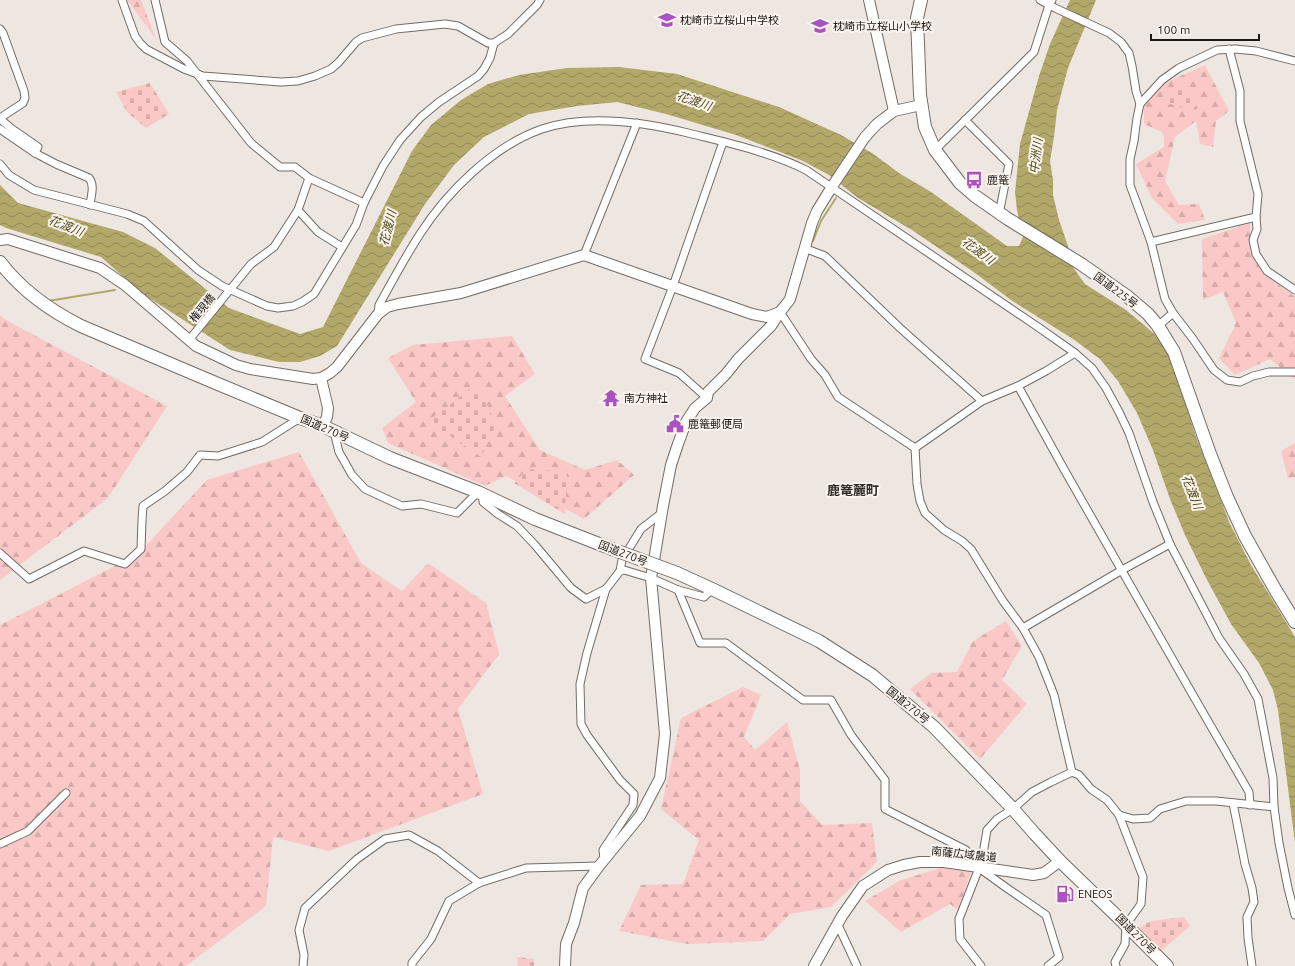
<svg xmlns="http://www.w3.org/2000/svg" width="1295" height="966" viewBox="0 0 1295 966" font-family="Ubuntu,'Noto Sans JP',sans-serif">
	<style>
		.forest { fill: url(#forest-firs) }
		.cemetery { fill: url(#cemetery-stones) }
		.water { fill: url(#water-waves) }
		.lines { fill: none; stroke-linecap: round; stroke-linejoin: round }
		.stream { stroke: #b2a86a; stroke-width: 2 }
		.street-casing { stroke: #726c67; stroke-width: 9 }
		.secondary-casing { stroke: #726c67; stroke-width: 12 }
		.highway-casing { stroke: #726c67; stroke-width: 14 }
		.street { stroke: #fff; stroke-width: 7 }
		.secondary { stroke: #fff; stroke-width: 10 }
		.highway { stroke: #fff; stroke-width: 12 }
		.highway-bridge-casing { stroke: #726c67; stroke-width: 14; stroke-linecap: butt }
		.highway-bridge { stroke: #fff; stroke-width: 12 }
		.labels { text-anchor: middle; stroke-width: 4; stroke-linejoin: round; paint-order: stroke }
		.poi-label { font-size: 11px; fill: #1b1816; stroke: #fbf3ed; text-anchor: start }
		.street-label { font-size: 11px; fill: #1b1816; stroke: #fbf3ed }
		.water-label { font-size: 12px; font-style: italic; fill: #504817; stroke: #fbf3ed }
		.quarter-label { font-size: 13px; font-weight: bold; fill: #302b26; stroke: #fbf3ed }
	</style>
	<defs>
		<pattern id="forest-firs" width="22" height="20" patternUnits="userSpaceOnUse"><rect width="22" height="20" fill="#fac8c7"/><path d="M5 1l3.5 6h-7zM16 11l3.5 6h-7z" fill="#d6abaa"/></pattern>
		<pattern id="cemetery-stones" width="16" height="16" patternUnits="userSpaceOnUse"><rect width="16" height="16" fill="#fac8c7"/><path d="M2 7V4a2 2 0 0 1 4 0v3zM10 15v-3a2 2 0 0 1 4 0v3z" fill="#d6abaa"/></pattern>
		<pattern id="water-waves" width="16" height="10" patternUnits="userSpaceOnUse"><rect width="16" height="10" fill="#b2a86a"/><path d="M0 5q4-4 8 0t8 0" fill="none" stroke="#908856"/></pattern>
	</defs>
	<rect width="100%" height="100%" fill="#eee6e0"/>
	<!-- forest -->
	<g class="forest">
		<path d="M127,0h14l15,39z"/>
		<path d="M1205,65l24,46 -13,10 -3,26 -13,-3 -4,-23 -21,16 -10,44 14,24 20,-1 6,16 -27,4 -26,-26 -16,-34 28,-17v-10l-2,-5 -18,-8v-19l21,-22z"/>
		<path d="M1250,223l1,30 12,20 32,24v82l-25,-20 -35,16 -16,-17 17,-35 -13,-31 -20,8 -1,-61z"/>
		<path d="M0,315l6,5 161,86 -59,92 -108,82z"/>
		<path d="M512,336l23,38 -30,22 35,54 45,20 32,-10 17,15 -50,44 -78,-43 -21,10 -97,-43 -6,-15 34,-26 -28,-44 25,-13z"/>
		<path d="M1295,443v34l-7,1 -7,-27z"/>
		<path d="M299,452l62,111 41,28 26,-28 58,40 13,51 -41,55 25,85 -154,57 -56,-14 -7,69 -80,60h-186v-341l138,-71 69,-74z"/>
		<path d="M1006,621l16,25 -20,34 25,24 -47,55 -70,-70 21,-16 26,-1 16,-31z"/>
		<path d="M743,687l18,8 -17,42 11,13 32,-28 13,48v31l22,24 50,-2 5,39 -46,45 -41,7 -27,27 -76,3 -68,-13 22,-46 42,-1 16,-44 -38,-31 20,-91z"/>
		<path d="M943,867l28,5 -13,38 -8,-6 -49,28 -36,-31 34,-20z"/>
	</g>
	<!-- cemetery -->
	<g class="cemetery">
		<path d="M150,83l19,31 -23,14 -19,-16 -11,-20z"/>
		<path d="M1177,84l6,3 15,21 -5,3 -26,-8z"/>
		<path d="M477,384l19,40 -15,33 -53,-36z"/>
		<path d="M528,469l39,3 -2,42 -51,-31z"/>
		<path d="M1184,917l6,9 -29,25 -22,-23 12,-7z"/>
		<path d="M517,957l17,2v7h-16z"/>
	</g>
	<!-- water -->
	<path class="water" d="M1070,0h26l-28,68 -11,42 -3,27 -4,24 3,19v15l6,25 9,26 4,20 13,18 41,26 18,15 15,13 13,20 23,76 35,90 21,41 44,72v206l-17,-133 -5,-20 -14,-27 -28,-39 -25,-46 -21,-43 -15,-36 -17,-49 -16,-37 -19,-32 -18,-22 -27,-20 -62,-39 -36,-27 -63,-43 -54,-32 -29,-23 -26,-14 -67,-26 -70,-21 -49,-12 -40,4 -48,8 -45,23 -30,28 -29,39 -88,142 -17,10 -20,6h-21l-49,-12 -87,-56 -42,-37 -95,-29 -6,-3v-40l18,18 105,29 32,16 74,60 71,26 23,-7 89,-176 19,-26 30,-25 27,-16 31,-9 48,-7 52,-1 58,7 102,33 62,28 31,18 27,20 32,19 76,54h12l4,-9 -6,-27 -2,-18 5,-48 19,-68 11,-32z"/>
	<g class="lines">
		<!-- stream -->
		<g class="stream">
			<path d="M813,241l8,-20 15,-23"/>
			<path d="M48,301l67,-11"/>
		</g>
		<!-- street casing -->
		<g class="street-casing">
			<g id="street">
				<path d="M122,0l13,36 5,7 6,6 38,20 19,7 78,6 17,-1 17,-5 16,-7 7,-6 18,-21 6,-4 34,-9 49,-5 13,2 30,17h6l14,-9 29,-29 3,-5"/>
				<path d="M155,0l10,42 22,19 64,82 29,24h15l14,11 55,25"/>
				<path d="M1040,0l15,8 54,25 12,9 8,11 3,13 4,25 4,13"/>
				<path d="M0,29l3,4 21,58 1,7 -2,5 -23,15"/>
				<path d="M1229,49l11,42v30l18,73 -2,23"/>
				<path d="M0,119l12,10 26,18 -3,6"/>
				<path d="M965,120l44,44 -10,50"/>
				<path d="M0,129l35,24 21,11 33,14c6,7 2,18 1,27"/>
				<path d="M935,150l99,-98 15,-47 3,-5"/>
				<path d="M0,164l9,11 25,15 93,24 17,7 54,49 24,16 45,20 11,2 15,-2 9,-4 12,-8 42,-69 8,-22 19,-37 17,-26 21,-23 18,-15 39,-26 6,-7 6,-11 4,-15"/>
				<path d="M298,210l20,22 24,15"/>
				<path d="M1151,242l105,-25 1,12 -4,11 3,14 11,17 28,19"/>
				<path d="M804,248l21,8 75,72 82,73"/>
				<path d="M584,255l53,-132"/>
				<path d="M780,312l31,47 14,16 13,22 77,51 2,36 3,17 5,12 19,17 18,11 9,8 32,52 20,27 16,29 15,38 18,77"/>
				<path d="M1173,313l20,26 21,31 13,10 13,2 13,-6 16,-4h26"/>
				<path d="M378,314l1,-9c13,-23 26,-48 41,-71 27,-42 73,-88 122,-105 45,-15 101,-7 146,4 40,10 82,19 118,37l232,157 37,26"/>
				<path d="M1158,326l15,-13 -8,-14 -14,-57 -21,-57v-26l4,-18 3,-23 3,-14 22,-24 17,-12 38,-18 18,-1 21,2 39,10"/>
				<path d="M189,340l62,-76 23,-17 24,-37 11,-32"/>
				<path d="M1018,386l47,85 129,226 55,95 1,13"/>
				<path d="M707,398l-28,-25 -34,-14 28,-73 50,-144"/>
				<path d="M334,432l5,20 13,23 13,14 37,17 19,-2 36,9 21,-21"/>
				<path d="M915,448l67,-47 36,-15 28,-15 29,-18 17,15 14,20 13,24 10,21 24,69 17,42 49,94 25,36 14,25 15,79 1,29 5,36 9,45 7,27"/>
				<path d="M483,494v8l15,12 19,12 18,19 36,43 15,11 20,-10"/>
				<path d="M0,553l29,26 55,-28 41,13 16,-15 1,-29 1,-14 22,-15 22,-19 13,-17 18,1 44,-14 38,-24"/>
				<path d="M620,571l2,-11 19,-31 22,-17"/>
				<path d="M678,590l22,53h26l77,57h28l20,35 34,45v29l81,41 13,18 25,18 42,29 13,42 -11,9"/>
				<path d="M1023,628l99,-58 48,-26"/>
				<path d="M1233,803l12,61 7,24 2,14 -7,15 1,21 4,28"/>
				<path d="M0,844l28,-13 38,-38"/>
				<path d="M604,860l-1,-10 30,-45 1,-11 -14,-14 -33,-45 -6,-11 -1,-40 7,-31 19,-64 14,-18 4,-1 27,8 27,12 26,7 8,-8"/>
				<path d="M838,925l19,41"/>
				<path d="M303,966l1,-11 -5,-25 6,-22 52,-49 28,-20 24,-4 29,16 41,32"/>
				<path d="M412,966v-3l19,-24 18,-38 30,-18 47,-15 73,-2"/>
				<path d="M981,966l-21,-27 -1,-20 20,-51 4,-14 4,-24 10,-11 16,-10 19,-17 19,-10 21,-10 7,3 12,14 16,11 12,15 14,4 17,-1 10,-9 26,-8h30l58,6"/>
				<path d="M1116,966l-1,-4 10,-18 1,-19 15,-21 2,-27 -24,-62"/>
			</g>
		</g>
		<!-- secondary casing -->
		<g class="secondary-casing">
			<g id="secondary">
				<path d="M869,0l25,111"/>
				<path d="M0,240l8,-1 92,29 25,17 71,61 40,19 14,4 63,10 8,-1 9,-5 7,-6 41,-53 9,-7 11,-3 63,-11 123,-38 168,59 15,3 13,-5"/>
				<path d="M321,378l7,30 -1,9 -4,9"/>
				<path d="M565,966l1,-22 8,-21 9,-35 16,-22 41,-50 20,-38 5,-44 -14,-156 12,-72 8,-41 7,-21 8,-22 9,-14 12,-10 1,-6 18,-18 12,-15 33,-33c3,-4 5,-9 9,-14 3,-4 7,-8 10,-13l22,-76 5,-12 16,-26 32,-48 12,-13 17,-13 27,-6"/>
				<path d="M814,966l28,-50 21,-30 25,-16 16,-5 16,-3h24l89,13 11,-2 16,-12"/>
			</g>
		</g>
		<!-- highway casing -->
		<g class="highway-casing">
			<g id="highway">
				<path d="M921,0l-4,18 3,77 5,32 10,23 25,33 15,13 33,23 73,45 47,33 20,17 10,12 16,26 36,102 17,43 18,39 31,55 19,31"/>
				<path d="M0,262c22,29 49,48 81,64l137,58 82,34 23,8 67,32 88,34 57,27 77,30"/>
				<path d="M677,573l35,16 107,52 53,34 62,52 79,82 21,24 26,28 66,64 41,41"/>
			</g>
		</g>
		<!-- street -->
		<use href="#street" class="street"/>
		<!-- secondary -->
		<use href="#secondary" class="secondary"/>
		<!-- highway -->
		<use href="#highway" class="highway"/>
		<!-- highway-bridge casing -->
		<g class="highway-bridge-casing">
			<path id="highway-bridge" d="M612,549l65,24"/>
		</g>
		<!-- highway-bridge -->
		<use href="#highway-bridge" class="highway-bridge"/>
	</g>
	<!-- icons -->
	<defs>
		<g id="school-bare" transform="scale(1.38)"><path d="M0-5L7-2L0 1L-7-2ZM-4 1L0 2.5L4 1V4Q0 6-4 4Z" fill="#aa52bf" stroke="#fbf3ed" stroke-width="2.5" paint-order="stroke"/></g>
		<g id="bus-bare" transform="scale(1.38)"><path d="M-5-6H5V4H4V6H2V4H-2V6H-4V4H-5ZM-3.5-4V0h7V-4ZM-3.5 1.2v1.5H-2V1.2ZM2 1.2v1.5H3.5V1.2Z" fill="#aa52bf" stroke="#fbf3ed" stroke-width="2.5" paint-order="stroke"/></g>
		<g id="temple-bare" transform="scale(1.38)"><path d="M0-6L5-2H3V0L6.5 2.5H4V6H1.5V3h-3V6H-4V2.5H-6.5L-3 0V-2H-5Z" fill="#aa52bf" stroke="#fbf3ed" stroke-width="2.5" paint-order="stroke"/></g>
		<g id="civic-bare" transform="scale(1.38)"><path d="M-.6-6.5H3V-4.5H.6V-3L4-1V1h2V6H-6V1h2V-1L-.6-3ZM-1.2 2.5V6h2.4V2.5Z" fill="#aa52bf" stroke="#fbf3ed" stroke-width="2.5" paint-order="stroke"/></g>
		<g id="fuel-bare" transform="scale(1.38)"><path d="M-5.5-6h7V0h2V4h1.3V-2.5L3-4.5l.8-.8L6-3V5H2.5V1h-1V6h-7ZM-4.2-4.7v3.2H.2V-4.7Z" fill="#aa52bf" stroke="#fbf3ed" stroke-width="2.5" paint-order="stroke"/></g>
	</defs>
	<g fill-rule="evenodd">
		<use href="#school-bare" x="667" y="20"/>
		<use href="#school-bare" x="820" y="26"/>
		<use href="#bus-bare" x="974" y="180"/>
		<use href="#temple-bare" x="611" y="398"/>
		<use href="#civic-bare" x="675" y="424"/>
		<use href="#fuel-bare" x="1065" y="894"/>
	</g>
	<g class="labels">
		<!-- poi labels -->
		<g class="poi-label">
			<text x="680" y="24">枕崎市立桜山中学校</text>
			<text x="833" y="30">枕崎市立桜山小学校</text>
			<text x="987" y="184">鹿篭</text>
			<text x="624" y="402">南方神社</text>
			<text x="688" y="428">鹿篭郵便局</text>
			<text x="1078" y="898">ENEOS</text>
		</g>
		<!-- street labels -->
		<g class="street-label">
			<text transform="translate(1116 290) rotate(36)" y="4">国道225号</text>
			<text transform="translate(202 308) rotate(-50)" y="4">権現橋</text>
			<text transform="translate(325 428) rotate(23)" y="4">国道270号</text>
			<text transform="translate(623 553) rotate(21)" y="4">国道270号</text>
			<text transform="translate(908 705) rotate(39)" y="4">国道270号</text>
			<text transform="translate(964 854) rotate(6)" y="4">南薩広域農道</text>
			<text transform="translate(1136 934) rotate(45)" y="4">国道270号</text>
		</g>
		<!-- water labels -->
		<g class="water-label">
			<text transform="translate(694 101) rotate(19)" y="4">花渡川</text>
			<text transform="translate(1036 156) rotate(-83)" y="4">中洲川</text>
			<text transform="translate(66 226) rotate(21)" y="4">花渡川</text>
			<text transform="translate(388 228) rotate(-76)" y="4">花渡川</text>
			<text transform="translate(978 251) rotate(36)" y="4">花渡川</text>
			<text transform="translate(1192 492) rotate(69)" y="4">花渡川</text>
		</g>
		<!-- quarter labels -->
		<g class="quarter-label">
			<text x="853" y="495">鹿篭麓町</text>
		</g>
	</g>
	<!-- scale -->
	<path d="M1151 34v6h108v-6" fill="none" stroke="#1b1816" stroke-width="2"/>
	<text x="1157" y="34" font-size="12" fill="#1b1816" stroke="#fbf3ed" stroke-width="3" paint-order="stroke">100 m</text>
</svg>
